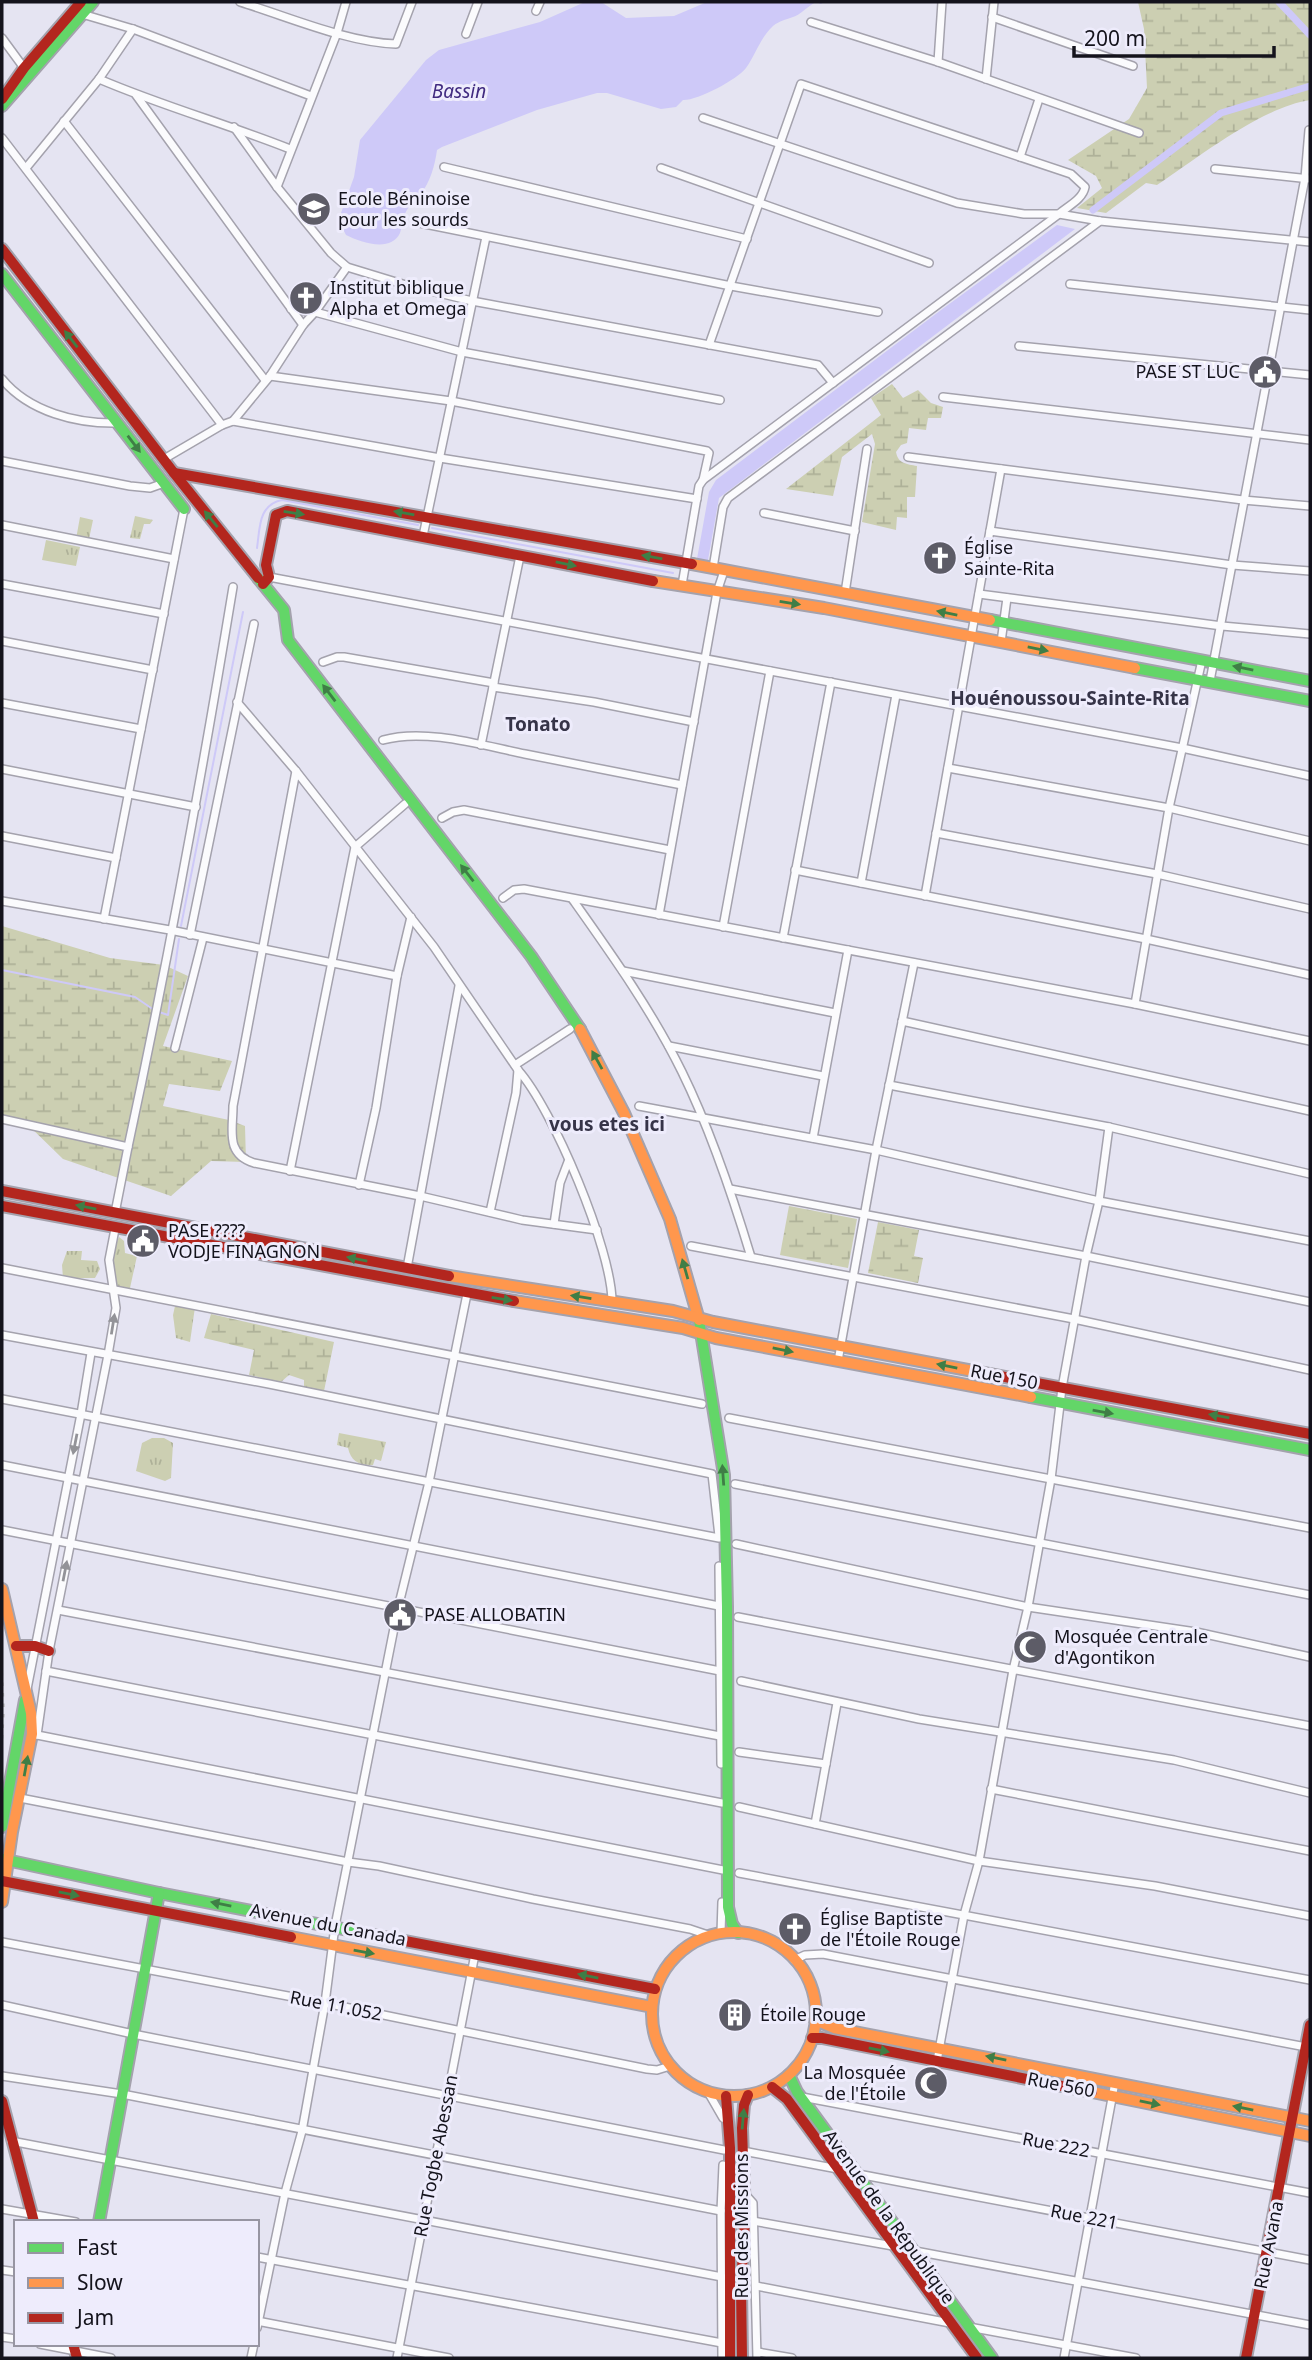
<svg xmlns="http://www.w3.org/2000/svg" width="1312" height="2360" viewBox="0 0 1312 2360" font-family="'Noto Sans',sans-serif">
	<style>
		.grass { fill: url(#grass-tufts) }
		.wetland { fill: url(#wetland-marsh) }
		.water { fill: #cec9f8 }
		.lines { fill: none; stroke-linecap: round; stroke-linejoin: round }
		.stream { stroke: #cec9f8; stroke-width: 2 }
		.canal { stroke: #cec9f8; stroke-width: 7 }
		.street-casing { stroke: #a4a2ad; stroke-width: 10 }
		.fast-casing { stroke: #a4a2ad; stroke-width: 14 }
		.slow-casing { stroke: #a4a2ad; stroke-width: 14 }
		.jam-casing { stroke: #a4a2ad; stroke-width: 14 }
		.street { stroke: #fbfbfd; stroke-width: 7 }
		.fast { stroke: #63d668; stroke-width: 10 }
		.slow { stroke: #ff974d; stroke-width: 10 }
		.jam { stroke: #b3261e; stroke-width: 10 }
		.rail { stroke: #bebec1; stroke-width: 2; stroke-dasharray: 3.5 7; stroke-linecap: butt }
		.oneway { fill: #3f7e46 }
		.oneway2 { fill: #939398 }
		.labels { text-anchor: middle; stroke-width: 6; stroke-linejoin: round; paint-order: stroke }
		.poi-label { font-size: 18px; fill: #14131c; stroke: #eeecfc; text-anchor: start }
		.street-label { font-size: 18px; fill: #14131c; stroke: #eeecfc }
		.water-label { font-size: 19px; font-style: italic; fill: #412b80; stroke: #eeecfc }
		.neighbourhood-label { font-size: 19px; font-weight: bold; fill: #363448; stroke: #eeecfc }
	</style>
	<defs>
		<pattern id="grass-tufts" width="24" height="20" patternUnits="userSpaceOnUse" patternTransform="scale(1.75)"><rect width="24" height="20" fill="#cccfb2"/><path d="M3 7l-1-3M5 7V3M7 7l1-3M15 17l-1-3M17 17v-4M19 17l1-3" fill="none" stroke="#aeb198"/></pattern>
		<pattern id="wetland-marsh" width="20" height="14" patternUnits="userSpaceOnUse" patternTransform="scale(1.75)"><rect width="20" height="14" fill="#cccfb2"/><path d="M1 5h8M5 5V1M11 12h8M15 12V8" fill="none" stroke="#aeb198"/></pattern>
	</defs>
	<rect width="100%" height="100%" fill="#e5e4f2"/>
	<!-- grass -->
	<g class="grass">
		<path d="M135,516l18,4 -3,4h-6l-4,15 -10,-1z"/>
		<path d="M80,517l13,3 -4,19 -5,-1 -1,2 -7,-1z"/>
		<path d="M46,540l34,7 -4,19 -34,-6z"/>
		<path d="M119,1237l5,4 1,12 12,3 -7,32 -8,4c-17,-12 -11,-38 -3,-55z"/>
		<path d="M67,1251h15l-1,9 16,1 3,8 -5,9h-32l-1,-13z"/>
		<path d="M191,1303l4,4 -5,35 -14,-4 -3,-23 2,-9z"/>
		<path d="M339,1433l47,9 -5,19 -6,-2 -2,6c-14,1 -22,-4 -25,-17l-11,-3z"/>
		<path d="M152,1438h12l9,5 -2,35 -6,3 -29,-10 6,-28z"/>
	</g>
	<!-- wetland -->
	<g class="wetland">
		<path d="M1138,2h172v98c-50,8 -111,57 -153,85l-11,-2 -40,30 -29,-5 25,-20 -6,-12 -28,-16 61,-41 18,-31 -3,-59z"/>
		<path d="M892,384l11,14 15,-8 13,13 12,4 -2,11h-13l-2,12 -17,-2 -2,15 -6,2 -5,7c2,12 11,12 21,14l-2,31h-8v21l-10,-1 -1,13 -34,-8 13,-78 -3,-10 -30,23 -9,39 -47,-7 95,-74 -10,-17z"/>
		<path d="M2,926l108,32 54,7 24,11 -25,70 69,15 -12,30 -51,-7 -6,22 66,14 16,6 1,36 -35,-1 -40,35 -108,-37 -39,-38 -22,-4z"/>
		<path d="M789,1206l68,13 -9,49 -68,-13z"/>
		<path d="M878,1222l41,8 -5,26 9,2 -5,25 -50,-10z"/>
		<path d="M211,1314l123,28 -10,49 -20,-4v-7l-15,-5 -8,7 -32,-7 5,-25 -50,-12z"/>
	</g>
	<!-- water -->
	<g class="water">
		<path d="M585,2h16l25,16 48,-2 33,-14h117l-3,2 -5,-2c-8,4 -16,13 -23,15 -8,3 -14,4 -20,9 -13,12 -17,28 -27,42 -9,12 -50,33 -63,32l-7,7 -15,2 -54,-16h-10l-60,17 -95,37 -5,3c-2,15 -7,33 -17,45 -3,5 -8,7 -11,12 -6,7 -6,17 -9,26 -9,20 -40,9 -54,2l-5,-10v-12l13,-36 6,-37 66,-80 13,-10 101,-28z"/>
		<path d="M1057,225l18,4 -356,269 -11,62 -11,-1 12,-67 7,-12 221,-167z"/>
	</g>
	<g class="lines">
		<!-- stream -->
		<g class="stream">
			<path d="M432,528l241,45"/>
			<path d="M257,548c3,-20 1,-43 25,-48l136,25"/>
			<path d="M181,926l62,-314"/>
			<path d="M2,970l133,27 19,13"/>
			<path d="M159,1012l9,3 11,-76"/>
		</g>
		<!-- canal -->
		<g class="canal">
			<path d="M1279,2l31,33"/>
			<path d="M1093,210l128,-97 89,-27"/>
		</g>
		<!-- street casing -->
		<g class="street-casing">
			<g id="street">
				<path d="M240,2c49,15 106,40 156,42l16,-42"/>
				<path d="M536,11l4,-9"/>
				<path d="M82,14l51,15 178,67"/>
				<path d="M992,17l141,49"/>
				<path d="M811,22l127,40 201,71"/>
				<path d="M466,34l12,-32"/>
				<path d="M2,38l22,30"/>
				<path d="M938,62l4,-60"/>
				<path d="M99,79c63,27 128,45 191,70"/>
				<path d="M986,79l8,-77"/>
				<path d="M136,95l167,230"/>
				<path d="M703,118l254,85 67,11h35l41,7 210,21"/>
				<path d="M64,121l201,259"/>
				<path d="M234,127l43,60 54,66 16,14 59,18 66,16 346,64 15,18"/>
				<path d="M2,138l220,287"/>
				<path d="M1020,157l19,-58"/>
				<path d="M444,167l303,72"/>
				<path d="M26,168l73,-89 34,-50"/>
				<path d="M661,168l268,95"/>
				<path d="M1215,169l95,10"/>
				<path d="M277,187l60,-154 9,-31"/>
				<path d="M415,222l316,64 147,26"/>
				<path d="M1070,284l240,26"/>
				<path d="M291,309l24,3 147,40 258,48"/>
				<path d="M1019,346l291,29"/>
				<path d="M270,376l181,25 256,50 2,2 -6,27"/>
				<path d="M2,379c27,33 75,45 116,44"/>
				<path d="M943,397l367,43"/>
				<path d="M233,421l37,-45 33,-51 12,-13 32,-45"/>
				<path d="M908,457l335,43 67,6"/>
				<path d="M164,459l58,-34 11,-4 207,37 257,41"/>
				<path d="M2,461l128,25 20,2 14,-5"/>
				<path d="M764,513l91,18"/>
				<path d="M2,525l172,34"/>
				<path d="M990,531l242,34 78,6"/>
				<path d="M423,536l63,-299"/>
				<path d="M713,568l10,-61 5,-9 372,-277"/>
				<path d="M269,577l913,171 128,28"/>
				<path d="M2,584l162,30"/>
				<path d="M682,585l17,-99 4,-6 356,-266c9,-8 24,-15 26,-27l-14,-13 -270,-90 -92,261"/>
				<path d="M845,593l22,-144"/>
				<path d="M979,594l243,32 88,8"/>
				<path d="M2,641l151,29"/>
				<path d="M1001,642l6,-44"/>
				<path d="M323,662l14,-5h7l150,26"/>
				<path d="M1210,681l95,-503 4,-48"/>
				<path d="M493,687l101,15 100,20"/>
				<path d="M237,702l59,69 138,176 84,123c35,39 94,180 94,232"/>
				<path d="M2,703l139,26"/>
				<path d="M383,740c42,-12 98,5 142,14 52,10 105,21 157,31"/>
				<path d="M481,745l39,-189"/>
				<path d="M948,768l221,40 141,33"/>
				<path d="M2,769l194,38"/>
				<path d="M296,771l-63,335c0,24 -8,48 21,57l166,33 102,24 75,10"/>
				<path d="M442,818l11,-6 11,-2 206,40"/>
				<path d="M936,833l221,41 153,35"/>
				<path d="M2,836l114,22"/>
				<path d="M795,870l351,69 164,36"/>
				<path d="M861,883l35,-188"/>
				<path d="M925,896l76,-427"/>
				<path d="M503,898l11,-8 10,-1 611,115 175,37"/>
				<path d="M573,900c39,55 79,111 109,172 29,59 50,122 69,185"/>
				<path d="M2,901l168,29 227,46"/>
				<path d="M659,915l58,-323 7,-21"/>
				<path d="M104,919l80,-410"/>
				<path d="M723,927l47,-256"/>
				<path d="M190,935l64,-311"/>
				<path d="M783,938l48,-256"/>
				<path d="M623,971l212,42"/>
				<path d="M1135,1004l34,-196 33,-148"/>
				<path d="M902,1021l408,90"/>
				<path d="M669,1046l154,30"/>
				<path d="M175,1048l28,-110"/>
				<path d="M515,1065l55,-36"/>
				<path d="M889,1085l220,42 201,47"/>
				<path d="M639,1106l237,44 223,51 211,40"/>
				<path d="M2,1119l126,28 -13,66"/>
				<path d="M813,1138l35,-188"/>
				<path d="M128,1147c40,-186 74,-372 105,-560"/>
				<path d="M290,1171l65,-324 50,-43"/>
				<path d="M359,1185l17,-77 21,-132 14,-59"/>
				<path d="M730,1189l356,67 224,46"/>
				<path d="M490,1212l26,-119 2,-23"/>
				<path d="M554,1224l6,-41 8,-21"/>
				<path d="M691,1246l383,73 236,51"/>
				<path d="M2,1268l700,136"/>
				<path d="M407,1268l52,-282"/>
				<path d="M2,1335l267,49 443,90 7,62"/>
				<path d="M838,1361l38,-211 38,-187"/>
				<path d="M2,1399l717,139"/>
				<path d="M729,1418l581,110"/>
				<path d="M2,1465l717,141"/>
				<path d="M735,1484l575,111"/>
				<path d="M2,1530l718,141"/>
				<path d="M736,1544l292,63 168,25 114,25"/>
				<path d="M719,1566l2,198"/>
				<path d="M58,1610l662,126"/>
				<path d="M738,1617l572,109"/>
				<path d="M46,1671l676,132"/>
				<path d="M741,1681l178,38 255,41 136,33"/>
				<path d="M27,1689l54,-275 10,-61"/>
				<path d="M32,1734l691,136"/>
				<path d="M37,1735l12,-84 59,-296 8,-47 -7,-48 6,-31"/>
				<path d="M739,1752l87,12"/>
				<path d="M991,1789l319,62"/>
				<path d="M20,1798l328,64 31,4 154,33 157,30 21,7"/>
				<path d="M739,1807l240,54 176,25 155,30"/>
				<path d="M815,1824l22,-121"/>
				<path d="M739,1873l571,107"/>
				<path d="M721,1933l1,-31"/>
				<path d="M2,1942l323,61 322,66 10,1 13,-4"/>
				<path d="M794,1960l11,-5 18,-1 483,93"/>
				<path d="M2,2005l131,29 591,116"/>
				<path d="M937,2061l27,-146 15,-54 34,-191 15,-63 23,-128 11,-91 24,-132 13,-55 10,-74"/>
				<path d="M2,2076l120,18 599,117"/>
				<path d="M708,2092l15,26"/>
				<path d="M802,2097l508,96"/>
				<path d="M11,2141l711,136"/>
				<path d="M743,2151l95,18"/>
				<path d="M858,2174l452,86"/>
				<path d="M745,2194l8,9 4,155"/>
				<path d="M2,2209l74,13"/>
				<path d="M753,2221l140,25"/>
				<path d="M915,2251l395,74"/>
				<path d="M257,2257l465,86"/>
				<path d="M2,2270l14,2"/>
				<path d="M756,2286l194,37"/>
				<path d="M257,2321l192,37"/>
				<path d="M969,2327l167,31"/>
				<path d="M257,2328l28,-135 17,-62 23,-128 10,-77 63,-318 31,-126 38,-188"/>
				<path d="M2,2337l14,2"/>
				<path d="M40,2344l71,14"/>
				<path d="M758,2352l34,6"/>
				<path d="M251,2358l3,-14"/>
				<path d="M397,2358l78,-404"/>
				<path d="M722,2358l-1,-147 2,-46"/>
				<path d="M1064,2358l51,-276"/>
			</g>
		</g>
		<!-- fast casing -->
		<g class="fast-casing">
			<g id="fast">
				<path d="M2,106l91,-104"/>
				<path d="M2,274l182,235"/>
				<path d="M258,578l26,32 4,30 243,316 49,73"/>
				<path d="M990,620l320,61"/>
				<path d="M1135,668l175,33"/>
				<path d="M699,1320l25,155 3,132 1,300 4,17 6,9"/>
				<path d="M1031,1397l279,53"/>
				<path d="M2,1827l23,-127"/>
				<path d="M2,1859l157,34 220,43"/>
				<path d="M789,2075l8,17 195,266"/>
				<path d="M99,2222l60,-329"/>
			</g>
		</g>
		<!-- slow casing -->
		<g class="slow-casing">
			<g id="slow">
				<path d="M692,564l298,56"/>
				<path d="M653,581l171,27 311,60"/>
				<path d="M580,1029l44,84 46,106 29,101"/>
				<path d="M449,1276l224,35 40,11 276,52"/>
				<path d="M514,1301l169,27 33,10 315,59"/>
				<path d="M2,1589l29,124 1,21 -20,98 -10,70"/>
				<circle cx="734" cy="2014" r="82"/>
				<path d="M291,1937l361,70"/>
				<path d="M815,2020l19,8 476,93"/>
				<path d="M1092,2092l218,44"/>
			</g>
		</g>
		<!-- jam casing -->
		<g class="jam-casing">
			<g id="jam">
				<path d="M2,99l22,-31 57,-66"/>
				<path d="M2,249l172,224 84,105"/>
				<path d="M174,473l518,91"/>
				<path d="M263,584l6,-7 -3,-12 10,-50 11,-4 366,70"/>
				<path d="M2,1191l447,85"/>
				<path d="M2,1206l512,95"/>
				<path d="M989,1374l321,60"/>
				<path d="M16,1646h19l14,5"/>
				<path d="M2,1881l289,56"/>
				<path d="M379,1936l276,53"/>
				<path d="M812,2038h10l270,54"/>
				<path d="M772,2087l15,12 190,259"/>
				<path d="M726,2096l4,52v210"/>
				<path d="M2,2101l32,121"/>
				<path d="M73,2344l4,14"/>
				<path d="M742,2358l-1,-72 4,-68 -3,-90 2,-23 4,-10"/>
				<path d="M1246,2358l64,-333"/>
			</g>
		</g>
		<!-- street -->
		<use href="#street" class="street"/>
		<!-- fast -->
		<use href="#fast" class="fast"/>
		<!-- slow -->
		<use href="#slow" class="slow"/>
		<!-- jam -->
		<use href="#jam" class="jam"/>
		<!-- rail -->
		<path class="rail" d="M2,1672l2,38 -2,33"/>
	</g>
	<!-- one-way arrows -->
	<defs><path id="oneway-solid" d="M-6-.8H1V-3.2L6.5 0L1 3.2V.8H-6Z" transform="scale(1.75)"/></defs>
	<g class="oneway">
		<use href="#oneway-solid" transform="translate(71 339) rotate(-128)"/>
		<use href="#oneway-solid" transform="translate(134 444) rotate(53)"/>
		<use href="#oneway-solid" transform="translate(294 513) rotate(9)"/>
		<use href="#oneway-solid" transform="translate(404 513) rotate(-170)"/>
		<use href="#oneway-solid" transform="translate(211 519) rotate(-129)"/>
		<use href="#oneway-solid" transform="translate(652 557) rotate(-170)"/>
		<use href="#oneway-solid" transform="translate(566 564) rotate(11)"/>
		<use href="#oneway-solid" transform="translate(790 603) rotate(9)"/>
		<use href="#oneway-solid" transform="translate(947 613) rotate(-169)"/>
		<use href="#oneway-solid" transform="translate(1038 649) rotate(11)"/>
		<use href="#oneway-solid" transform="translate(1243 668) rotate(-169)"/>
		<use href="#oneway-solid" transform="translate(329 693) rotate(-127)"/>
		<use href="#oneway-solid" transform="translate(467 873) rotate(-128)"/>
		<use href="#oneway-solid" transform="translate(597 1060) rotate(-119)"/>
		<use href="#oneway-solid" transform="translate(86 1207) rotate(-169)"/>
		<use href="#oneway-solid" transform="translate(357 1259) rotate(-169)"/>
		<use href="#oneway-solid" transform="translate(685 1269) rotate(-106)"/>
		<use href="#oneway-solid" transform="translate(581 1297) rotate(-171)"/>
		<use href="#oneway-solid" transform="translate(502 1299) rotate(9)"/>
		<use href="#oneway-solid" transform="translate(783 1350) rotate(11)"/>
		<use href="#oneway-solid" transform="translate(947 1366) rotate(-169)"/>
		<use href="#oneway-solid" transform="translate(1103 1412) rotate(10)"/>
		<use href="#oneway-solid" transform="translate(1219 1416) rotate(-170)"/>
		<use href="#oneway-solid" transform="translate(723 1475) rotate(-94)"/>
		<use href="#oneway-solid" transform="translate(26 1766) rotate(-80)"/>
		<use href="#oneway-solid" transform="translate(69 1894) rotate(11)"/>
		<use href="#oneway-solid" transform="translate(221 1904) rotate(-169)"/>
		<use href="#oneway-solid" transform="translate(364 1952) rotate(10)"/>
		<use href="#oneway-solid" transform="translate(588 1976) rotate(-169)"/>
		<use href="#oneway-solid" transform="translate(879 2050) rotate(11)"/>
		<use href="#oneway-solid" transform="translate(996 2058) rotate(-169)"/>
		<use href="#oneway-solid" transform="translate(1150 2103) rotate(12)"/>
		<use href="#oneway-solid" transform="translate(1243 2108) rotate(-168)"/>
		<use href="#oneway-solid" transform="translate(743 2119) rotate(-85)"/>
	</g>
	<g class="oneway2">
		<use href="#oneway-solid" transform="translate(113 1324) rotate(-81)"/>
		<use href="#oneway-solid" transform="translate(75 1444) rotate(101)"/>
		<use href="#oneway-solid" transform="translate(65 1571) rotate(-79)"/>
	</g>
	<!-- icons -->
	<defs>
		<g id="school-disc" transform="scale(1.75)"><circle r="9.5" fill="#5d5c67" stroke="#eeecfc"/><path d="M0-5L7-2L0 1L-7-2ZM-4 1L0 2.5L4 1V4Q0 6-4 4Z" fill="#fff"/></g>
		<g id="church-disc" transform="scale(1.75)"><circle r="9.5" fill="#5d5c67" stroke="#eeecfc"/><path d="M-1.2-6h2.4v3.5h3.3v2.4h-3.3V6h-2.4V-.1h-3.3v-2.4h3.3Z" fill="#fff"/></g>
		<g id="civic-disc" transform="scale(1.75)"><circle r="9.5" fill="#5d5c67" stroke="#eeecfc"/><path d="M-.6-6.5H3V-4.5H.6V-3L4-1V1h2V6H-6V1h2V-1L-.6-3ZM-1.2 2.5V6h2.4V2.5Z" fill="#fff"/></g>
		<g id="mosque-disc" transform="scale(1.75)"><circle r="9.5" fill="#5d5c67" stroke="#eeecfc"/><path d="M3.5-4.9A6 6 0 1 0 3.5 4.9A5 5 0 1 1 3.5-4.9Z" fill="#fff"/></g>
		<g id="building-disc" transform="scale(1.75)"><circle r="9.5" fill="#5d5c67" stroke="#eeecfc"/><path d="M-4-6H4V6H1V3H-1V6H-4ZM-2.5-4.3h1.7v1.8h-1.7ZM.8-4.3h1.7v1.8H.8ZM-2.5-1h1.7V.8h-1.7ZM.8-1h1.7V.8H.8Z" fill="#fff"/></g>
	</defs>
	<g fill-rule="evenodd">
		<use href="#school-disc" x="314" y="209"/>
		<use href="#church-disc" x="306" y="298"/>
		<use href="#civic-disc" x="1265" y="372"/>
		<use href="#church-disc" x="940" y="558"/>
		<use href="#civic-disc" x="143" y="1241"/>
		<use href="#civic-disc" x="400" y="1615"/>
		<use href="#mosque-disc" x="1030" y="1647"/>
		<use href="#church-disc" x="795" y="1929"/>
		<use href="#building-disc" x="735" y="2015"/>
		<use href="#mosque-disc" x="931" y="2083"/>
	</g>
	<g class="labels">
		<!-- poi labels -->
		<g class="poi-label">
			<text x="338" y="205">Ecole Béninoise<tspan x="338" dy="21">pour les sourds</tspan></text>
			<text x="330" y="294">Institut biblique<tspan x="330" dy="21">Alpha et Omega</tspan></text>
			<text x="1240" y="378" text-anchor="end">PASE ST LUC</text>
			<text x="964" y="554">Église<tspan x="964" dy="21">Sainte-Rita</tspan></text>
			<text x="168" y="1237">PASE ????<tspan x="168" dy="21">VODJE FINAGNON</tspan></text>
			<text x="424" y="1621">PASE ALLOBATIN</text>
			<text x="1054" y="1643">Mosquée Centrale<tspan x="1054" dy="21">d'Agontikon</tspan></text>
			<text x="820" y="1925">Église Baptiste<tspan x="820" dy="21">de l'Étoile Rouge</tspan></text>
			<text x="760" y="2021">Étoile Rouge</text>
			<text x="906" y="2079" text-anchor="end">La Mosquée<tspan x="906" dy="21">de l'Étoile</tspan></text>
		</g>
		<!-- street labels -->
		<g class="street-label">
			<text transform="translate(1004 1377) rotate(11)" y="6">Rue 150</text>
			<text transform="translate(328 1925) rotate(11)" y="6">Avenue du Canada</text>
			<text transform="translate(336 2006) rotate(11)" y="6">Rue 11.052</text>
			<text transform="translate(1061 2085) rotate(11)" y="6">Rue 560</text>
			<text transform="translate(1056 2145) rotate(11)" y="6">Rue 222</text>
			<text transform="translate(436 2156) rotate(-79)" y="6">Rue Togbe Abessan</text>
			<text transform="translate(889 2217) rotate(54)" y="6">Avenue de la République</text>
			<text transform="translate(1084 2217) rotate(11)" y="6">Rue 221</text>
			<text transform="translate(742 2226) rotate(-90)" y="6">Rue des Missions</text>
			<text transform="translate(1269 2245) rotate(-79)" y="6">Rue Avana</text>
		</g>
		<!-- water labels -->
		<g class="water-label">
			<text x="459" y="98">Bassin</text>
		</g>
		<!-- neighbourhood labels -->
		<g class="neighbourhood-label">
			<text x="1070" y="705">Houénoussou-Sainte-Rita</text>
			<text x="538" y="731">Tonato</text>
			<text x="607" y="1131">vous etes ici</text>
		</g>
	</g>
	<!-- border -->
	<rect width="1312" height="2360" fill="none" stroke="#14131c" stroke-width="7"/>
	<!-- legend -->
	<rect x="14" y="2220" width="245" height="126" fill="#eeecfc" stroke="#9795a2" stroke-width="2"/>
	<rect x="28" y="2243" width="35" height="10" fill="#63d668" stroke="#9795a2" stroke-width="2"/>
	<text x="77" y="2255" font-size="21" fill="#14131c">Fast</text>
	<rect x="28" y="2278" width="35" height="10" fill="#ff974d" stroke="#9795a2" stroke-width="2"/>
	<text x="77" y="2290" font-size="21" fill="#14131c">Slow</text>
	<rect x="28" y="2313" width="35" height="10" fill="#b3261e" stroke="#9795a2" stroke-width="2"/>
	<text x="77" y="2325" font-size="21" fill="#14131c">Jam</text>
	<!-- scale -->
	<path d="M1074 46v10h200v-10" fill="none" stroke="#14131c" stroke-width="3.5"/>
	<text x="1084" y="46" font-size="21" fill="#14131c" stroke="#eeecfc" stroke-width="5" paint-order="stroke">200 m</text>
</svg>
